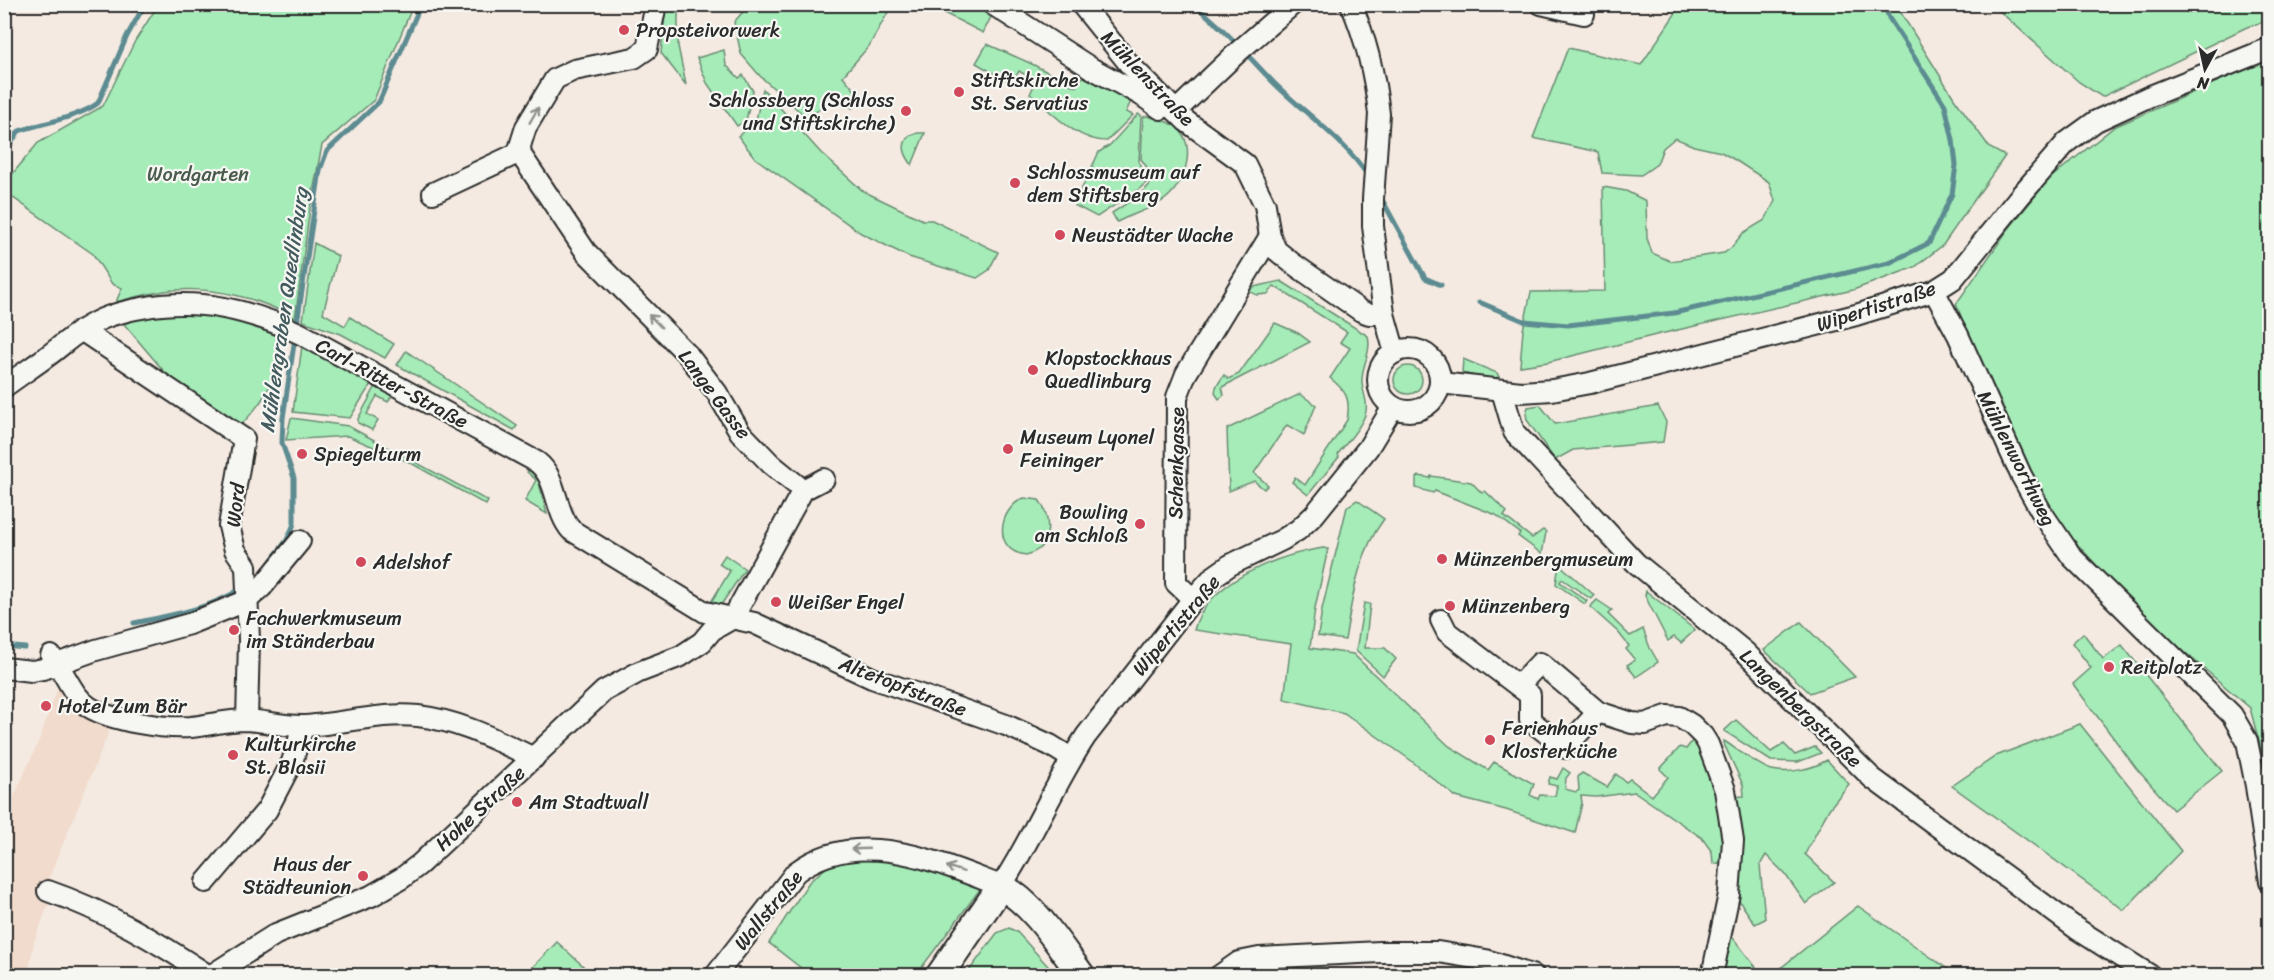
<svg xmlns="http://www.w3.org/2000/svg" width="2274" height="980" viewBox="0 0 2274 980" font-family="Sriracha,sans-serif">
	<style>
		.built { fill: #f1dbcc }
		.green { fill: #a6ecb8; stroke: #688c72; stroke-width: 1.5 }
		.lines { fill: none; stroke-linecap: round; stroke-linejoin: round }
		.stream { stroke: #5b8b91; stroke-width: 5 }
		.minor-casing { stroke: #2b2b2b; stroke-width: 24 }
		.major-casing { stroke: #2b2b2b; stroke-width: 30 }
		.minor { stroke: #f6f6f2; stroke-width: 20 }
		.major { stroke: #f6f6f2; stroke-width: 26 }
		.oneway { stroke: #90908e }
		.poi-dot { fill: #d1495b; stroke: #f6f6f2; stroke-width: 2 }
		.labels { text-anchor: middle; stroke-width: 4.5; stroke-linejoin: round; paint-order: stroke }
		.poi-label { font-size: 20px; fill: #2b2b2b; stroke: #f6f6f2; text-anchor: start }
		.street-label { font-size: 20px; fill: #2b2b2b; stroke: #f6f6f2 }
		.park-label { font-size: 20px; fill: #4a5b4e; stroke: #f6f6f2 }
		.water-label { font-size: 21px; font-style: italic; fill: #435b5e; stroke: #f6f6f2 }
	</style>
	<rect width="100%" height="100%" fill="#f4eae1"/>
	<filter id="ink" filterUnits="userSpaceOnUse"><feTurbulence type="fractalNoise" baseFrequency=".0167" numOctaves="2"/><feDisplacementMap in="SourceGraphic" scale="12" xChannelSelector="R" yChannelSelector="G"/><feConvolveMatrix kernelMatrix="1 2 1 2 8 2 1 2 1" color-interpolation-filters="sRGB"/></filter>
	<g filter="url(#ink)">
		<!-- built -->
		<path class="built" d="M58,687l26,29 26,13 -63,154 2,20 -15,39 -6,33h-10l-13,-4v-154l35,-79z"/>
		<!-- green -->
		<g class="green">
			<path d="M1998,4l271,1v15l-22,7 -145,70 -23,-15 -83,-74z"/>
			<path d="M158,5h255l-39,95 -52,45 -12,63 -15,111c-33,-21 -82,-32 -120,-29 -20,1 -39,7 -59,12l6,-14 -10,-4 -19,-30 -88,-62v-9l33,-40 65,-37 32,-65z"/>
			<path d="M666,5h9l3,9v32l8,39 -25,-32z"/>
			<path d="M749,5h143l-23,41 -26,30 21,26 -12,6 -17,-13 -27,24 -48,-43 -19,-22 -7,-32z"/>
			<path d="M933,5h42l17,10 -9,18 -37,-19 1,-4z"/>
			<path d="M1681,5h215l58,93 36,50 15,8 -62,89 -28,22 -62,23 -193,44 -112,28 -28,4 3,-36 8,-38 74,-1 -2,-104 23,4 20,10 1,37 5,15 18,8 54,-8 7,-5 12,-15 22,-13 10,-19 -6,-19 -34,-22 -14,-8 -27,-6 -19,-8 -12,10 -6,16 -16,11 -39,-2 -4,-21 -65,-14 35,-90 73,17z"/>
			<path d="M987,44l45,20 44,23 9,-14 47,26 -6,13 7,3 -26,26c-31,0 -55,-29 -77,-47l6,-13 -17,-10 -7,13 -36,-21z"/>
			<path d="M724,50l2,15 13,13 4,-3 10,16 -7,29 -9,6 -30,-43 -10,-25z"/>
			<path d="M2269,59v757l-5,-55 -14,-53 -104,-89 -90,-98 -34,-55 -66,-162 51,-73 41,-51 66,-53z"/>
			<path d="M763,89l58,64 42,38 60,29h9l66,32 -9,18 -12,8 -68,-21 -48,-24 -106,-75 -17,-22 17,-12z"/>
			<path d="M1138,114l3,1 -2,48 9,18 -10,9 -41,27 -23,-12 25,-53 11,-7z"/>
			<path d="M1147,116c9,3 23,5 30,11 21,21 7,59 -13,73 -14,10 -32,14 -47,22l-5,-9 29,-19 12,-13v-5l-12,-17 2,-42z"/>
			<path d="M918,133h7l-13,32c-7,-10 -12,-19 -3,-29z"/>
			<path d="M314,243l24,13 -15,57 22,13 5,-9 44,27 -9,14 -44,-24 -38,-13z"/>
			<path d="M1281,281l87,55c4,17 -7,30 -6,47 1,10 7,21 3,32 -5,14 -19,28 -27,39l1,3 -31,38 -16,-13 3,-5 10,8 42,-65c4,-22 -1,-29 -17,-42l20,-30 -10,-6 7,-10 -73,-46 -6,8 -11,1 -13,-6z"/>
			<path d="M175,311l69,8 39,17c-7,43 -13,60 -45,92l-65,-46 -49,-58 17,-7z"/>
			<path d="M1275,323l23,10 12,9 -88,45 2,8 -5,4 -4,-6 1,-6 8,-12 4,4 11,-5z"/>
			<path d="M302,346l69,38 -21,34 -57,-6z"/>
			<path d="M406,351l111,75 -3,4 -117,-65z"/>
			<path d="M1463,359l34,14 2,4 -9,2 -28,-6z"/>
			<circle cx="1408" cy="380" r="14"/>
			<path d="M376,386l17,8 -5,8 -11,-6 -10,18 11,6 -6,10 -14,-7v-4z"/>
			<path d="M1300,394l16,11 -12,30 -17,-10 -33,48 14,12 -4,4 -10,-8 -25,10 -2,-62z"/>
			<path d="M1540,405l15,19 103,-18 8,16 -3,20 -90,8 -18,10 -28,-40 -1,-7 2,-6z"/>
			<path d="M291,418l57,8 140,75 -2,4 -75,-42 -63,-27 -62,4z"/>
			<path d="M529,470l9,9 9,35 -22,-13 11,-21 -9,-8z"/>
			<path d="M1419,476l11,2 1,-2 40,6 11,11 3,-2 22,21 -3,4 28,22 11,-8 3,2 -4,22 -24,-18 2,-3 -24,-18 -61,-24 -2,2 -17,-5v-9z"/>
			<path d="M1024,498l15,2c9,12 14,37 0,49 -4,3 -9,5 -13,6 -34,-4 -28,-46 -2,-57z"/>
			<path d="M1357,500l27,19c-26,34 -32,80 -39,121l-27,-4 4,-27 25,-102z"/>
			<path d="M1323,548l5,1 -13,59 -5,40 43,6 96,92 39,24 6,-8 40,22 -4,11 8,4 2,-4 15,1 2,-10 -9,-2 2,-7 7,2 6,-11 7,5 -4,5 -1,11 11,3 3,-2 -1,-13 4,-4 25,14 9,-13 10,8 4,-3 22,17 16,-19 -8,-8 20,-22 6,2 7,-9c31,38 30,77 33,122l-13,2 -1,-12 -10,-14 -67,-46 -39,5 -15,-1 1,7 -7,30 -69,-23 -50,-13 -47,-38 -65,-46 -60,-14 7,-55 -97,-14c12,-48 84,-75 129,-82z"/>
			<path d="M725,555l20,14 -24,36 -10,-3 19,-31 -11,-7z"/>
			<path d="M1559,564l35,31 -3,4 -29,-20 -2,3 27,19 -2,3 -29,-20z"/>
			<path d="M1646,591l49,39 -14,13 -7,-6 -6,4 -23,-45z"/>
			<path d="M1597,600l15,10 -4,4 22,22 13,-7 7,19 8,14 -22,15 -9,-12 8,-5 -9,-11 3,-3 -11,-14 -28,-25z"/>
			<path d="M1364,603l6,1 -5,44h20l11,11 -13,17 -27,-25z"/>
			<path d="M1801,622l54,55 -45,16 -46,-43z"/>
			<path d="M2083,633l20,26 19,-14 100,126 -49,39 -37,-42 -63,-84 18,-16 -19,-25z"/>
			<path d="M1736,720l35,32 13,-8 11,11 20,-8 6,6 -23,9 -27,-1 -47,-30z"/>
			<path d="M2080,724l101,127 -57,59 -172,-124 44,-30z"/>
			<path d="M1724,741c11,7 38,27 48,29 16,4 41,-1 55,-10l22,24 -20,25 -24,45 29,28 -28,22 -21,-30 -19,-19 -6,10 5,54 -10,5 -19,-28 -4,-99 12,-1 -1,-11 -19,-41z"/>
			<path d="M873,856l111,28 -68,91h-106l-41,-32 40,-61 25,-21z"/>
			<path d="M1858,906l98,69h-184z"/>
			<path d="M1009,928l8,4 39,43h-90l31,-42z"/>
			<path d="M1730,934l32,41 -43,1z"/>
			<path d="M557,942l36,33h-68z"/>
		</g>
		<g class="lines">
			<!-- stream -->
			<g class="stream">
				<path d="M1193,4c30,23 54,51 80,78 31,31 71,57 95,94"/>
				<path d="M4,154l15,-23c23,-8 61,-14 79,-28l29,-67 18,-32"/>
				<path d="M1379,194l46,84 16,7"/>
				<path d="M1479,302l45,19 44,4 106,-12 215,-50 40,-20 23,-49 4,-29 -3,-25 -8,-35 -56,-87 -5,-14"/>
				<path d="M270,562l17,-22 7,-16v-46l-12,-35 1,-25 37,-248 7,-19 52,-49 42,-98"/>
				<path d="M134,623c37,-8 76,-14 108,-35"/>
				<path d="M4,646l21,2"/>
			</g>
			<!-- minor casing -->
			<g class="minor-casing">
				<g id="minor">
					<path d="M656,4l-9,45 -13,9 -60,12 -19,9 -29,48 -6,19 1,9 65,97 102,103 29,38 23,39 31,32 32,26"/>
					<path d="M992,4l99,64 50,27 20,14"/>
					<path d="M1081,4l49,61 56,56 59,43 20,41 5,31 6,14 16,13 69,48 8,3h15"/>
					<path d="M1351,4c15,35 24,72 28,110l-6,85v27l11,88 11,39"/>
					<path d="M1541,4l43,10"/>
					<path d="M1176,111l63,-60 54,-47"/>
					<path d="M433,193l87,-41"/>
					<path d="M1934,291l24,44 63,140 21,38 30,44 160,158 15,26 9,45 14,95"/>
					<path d="M81,330l163,109 -15,87 6,24 11,16 3,74 -2,80"/>
					<circle cx="1409" cy="380" r="31"/>
					<path d="M1440,383l81,9 31,-2 38,-7 266,-68 78,-24 19,-12 67,-83 47,-54 29,-21 52,-24 122,-49"/>
					<path d="M4,387c15,-11 30,-21 45,-32 15,-11 28,-24 45,-32 14,-8 31,-12 48,-15 56,-11 108,2 159,26l236,128c21,16 17,48 34,68l134,82 49,11 118,55 134,47 44,20 21,13"/>
					<path d="M1502,391l12,41 122,131 109,89 127,126 205,151 74,47"/>
					<path d="M803,490l21,-11"/>
					<path d="M1193,599l-17,-16 1,-186 9,-23 84,-138"/>
					<path d="M733,618l70,-128"/>
					<path d="M1441,620l6,12 83,63v25l35,28 33,-36"/>
					<path d="M51,656c14,15 20,39 38,51 23,14 75,22 102,20 19,-2 36,-7 55,-7 19,1 39,7 59,6 38,-2 75,-14 113,-10 43,5 78,24 116,42"/>
					<path d="M4,668l28,3 11,-2 53,-19 93,-26 57,-23 16,-14 38,-46"/>
					<path d="M1519,685l21,-22 58,49 34,11 13,1 22,-8 12,1 13,8 11,11 5,8 17,46 8,51 -4,53 -17,82"/>
					<path d="M206,882l61,-72 25,-48 11,-35"/>
					<path d="M48,891c58,20 110,51 161,85"/>
					<path d="M210,976l66,-42 95,-38 31,-18 18,-14 184,-173 35,-19 42,-16 21,-14 10,-12 21,-12"/>
					<path d="M715,976l81,-104c62,-47 141,-10 205,14 32,-48 53,-102 85,-150l107,-137 20,-22 17,-12 52,-25 16,-10 16,-15 54,-67 25,-41"/>
					<path d="M1219,976l20,-14 20,-4 121,-6h58l48,8 48,16"/>
				</g>
			</g>
			<!-- major casing -->
			<g class="major-casing">
				<path id="major" d="M939,976l62,-90c35,20 57,58 81,90"/>
			</g>
			<!-- minor -->
			<use href="#minor" class="minor"/>
			<!-- major -->
			<use href="#major" class="major"/>
		</g>
		<!-- one-way arrows -->
		<defs><path id="oneway-shaft" d="M-6 0H5M1.5-3L5.5 0L1.5 3" fill="none" stroke-width="1.6" stroke-linecap="round" stroke-linejoin="round" transform="scale(1.5)"/></defs>
		<g class="oneway">
			<use href="#oneway-shaft" transform="translate(534 115) rotate(-60)"/>
			<use href="#oneway-shaft" transform="translate(655 321) rotate(-135)"/>
			<use href="#oneway-shaft" transform="translate(860 849) rotate(178)"/>
			<use href="#oneway-shaft" transform="translate(955 869) rotate(-162)"/>
		</g>
	</g>
	<!-- markers -->
	<g class="poi-dot">
		<circle cx="624" cy="30" r="6"/>
		<circle cx="959" cy="92" r="6"/>
		<circle cx="906" cy="111" r="6"/>
		<circle cx="1015" cy="183" r="6"/>
		<circle cx="1060" cy="235" r="6"/>
		<circle cx="1033" cy="370" r="6"/>
		<circle cx="1008" cy="449" r="6"/>
		<circle cx="302" cy="454" r="6"/>
		<circle cx="1140" cy="524" r="6"/>
		<circle cx="1442" cy="559" r="6"/>
		<circle cx="361" cy="562" r="6"/>
		<circle cx="776" cy="602" r="6"/>
		<circle cx="1450" cy="606" r="6"/>
		<circle cx="234" cy="630" r="6"/>
		<circle cx="2109" cy="667" r="6"/>
		<circle cx="46" cy="706" r="6"/>
		<circle cx="1490" cy="740" r="6"/>
		<circle cx="233" cy="755" r="6"/>
		<circle cx="517" cy="802" r="6"/>
		<circle cx="363" cy="876" r="6"/>
	</g>
	<g class="labels">
		<!-- poi labels -->
		<g class="poi-label">
			<text x="636" y="37">Propsteivorwerk</text>
			<text x="971" y="87">Stiftskirche<tspan x="971" dy="23">St. Servatius</tspan></text>
			<text x="894" y="107" text-anchor="end">Schlossberg (Schloss<tspan x="894" dy="23">und Stiftskirche)</tspan></text>
			<text x="1027" y="179">Schlossmuseum auf<tspan x="1027" dy="23">dem Stiftsberg</tspan></text>
			<text x="1072" y="242">Neustädter Wache</text>
			<text x="1045" y="365">Klopstockhaus<tspan x="1045" dy="23">Quedlinburg</tspan></text>
			<text x="1020" y="444">Museum Lyonel<tspan x="1020" dy="23">Feininger</tspan></text>
			<text x="314" y="461">Spiegelturm</text>
			<text x="1128" y="519" text-anchor="end">Bowling<tspan x="1128" dy="23">am Schloß</tspan></text>
			<text x="1454" y="566">Münzenbergmuseum</text>
			<text x="373" y="569">Adelshof</text>
			<text x="788" y="609">Weißer Engel</text>
			<text x="1462" y="613">Münzenberg</text>
			<text x="246" y="625">Fachwerkmuseum<tspan x="246" dy="23">im Ständerbau</tspan></text>
			<text x="2121" y="674">Reitplatz</text>
			<text x="58" y="713">Hotel Zum Bär</text>
			<text x="1502" y="735">Ferienhaus<tspan x="1502" dy="23">Klosterküche</tspan></text>
			<text x="245" y="751">Kulturkirche<tspan x="245" dy="23">St. Blasii</tspan></text>
			<text x="529" y="809">Am Stadtwall</text>
			<text x="351" y="871" text-anchor="end">Haus der<tspan x="351" dy="23">Städteunion</tspan></text>
		</g>
		<!-- street labels -->
		<g class="street-label">
			<text transform="translate(1148 78) rotate(46)" y="7">Mühlenstraße</text>
			<text transform="translate(1876 306) rotate(-18)" y="7">Wipertistraße</text>
			<text transform="translate(392 383) rotate(28)" y="7">Carl-Ritter-Straße</text>
			<text transform="translate(715 394) rotate(53)" y="7">Lange Gasse</text>
			<text transform="translate(2017 458) rotate(63)" y="7">Mühlenworthweg</text>
			<text transform="translate(1176 463) rotate(-89)" y="7">Schenkgasse</text>
			<text transform="translate(235 505) rotate(-84)" y="7">Word</text>
			<text transform="translate(1176 625) rotate(-50)" y="7">Wipertistraße</text>
			<text transform="translate(903 686) rotate(21)" y="7">Altetopfstraße</text>
			<text transform="translate(1801 708) rotate(44)" y="7">Langenbergstraße</text>
			<text transform="translate(480 808) rotate(-43)" y="7">Hohe Straße</text>
			<text transform="translate(768 910) rotate(-51)" y="7">Wallstraße</text>
		</g>
		<!-- park labels -->
		<g class="park-label">
			<text x="198" y="181">Wordgarten</text>
		</g>
		<!-- water labels -->
		<g class="water-label">
			<text transform="translate(284 310) rotate(-82)" y="7">Mühlengraben Quedlinburg</text>
		</g>
	</g>
	<!-- margin -->
	<rect width="2274" height="980" fill="none" stroke="#f6f6f2" stroke-width="24"/>
	<rect x="12" y="12" width="2250" height="956" fill="none" stroke="#2b2b2b" stroke-width="2" filter="url(#ink)"/>
	<!-- north arrow -->
	<g transform="translate(2205 69) rotate(188)" stroke="#f6f6f2" stroke-width="4.5" paint-order="stroke">
	<path d="M0-4.5L10 22L0 15L-10 22Z" fill="#2b2b2b"/>
	<text y="-9" font-size="16" font-weight="bold" text-anchor="middle" fill="#2b2b2b">N</text>
	</g>
</svg>
